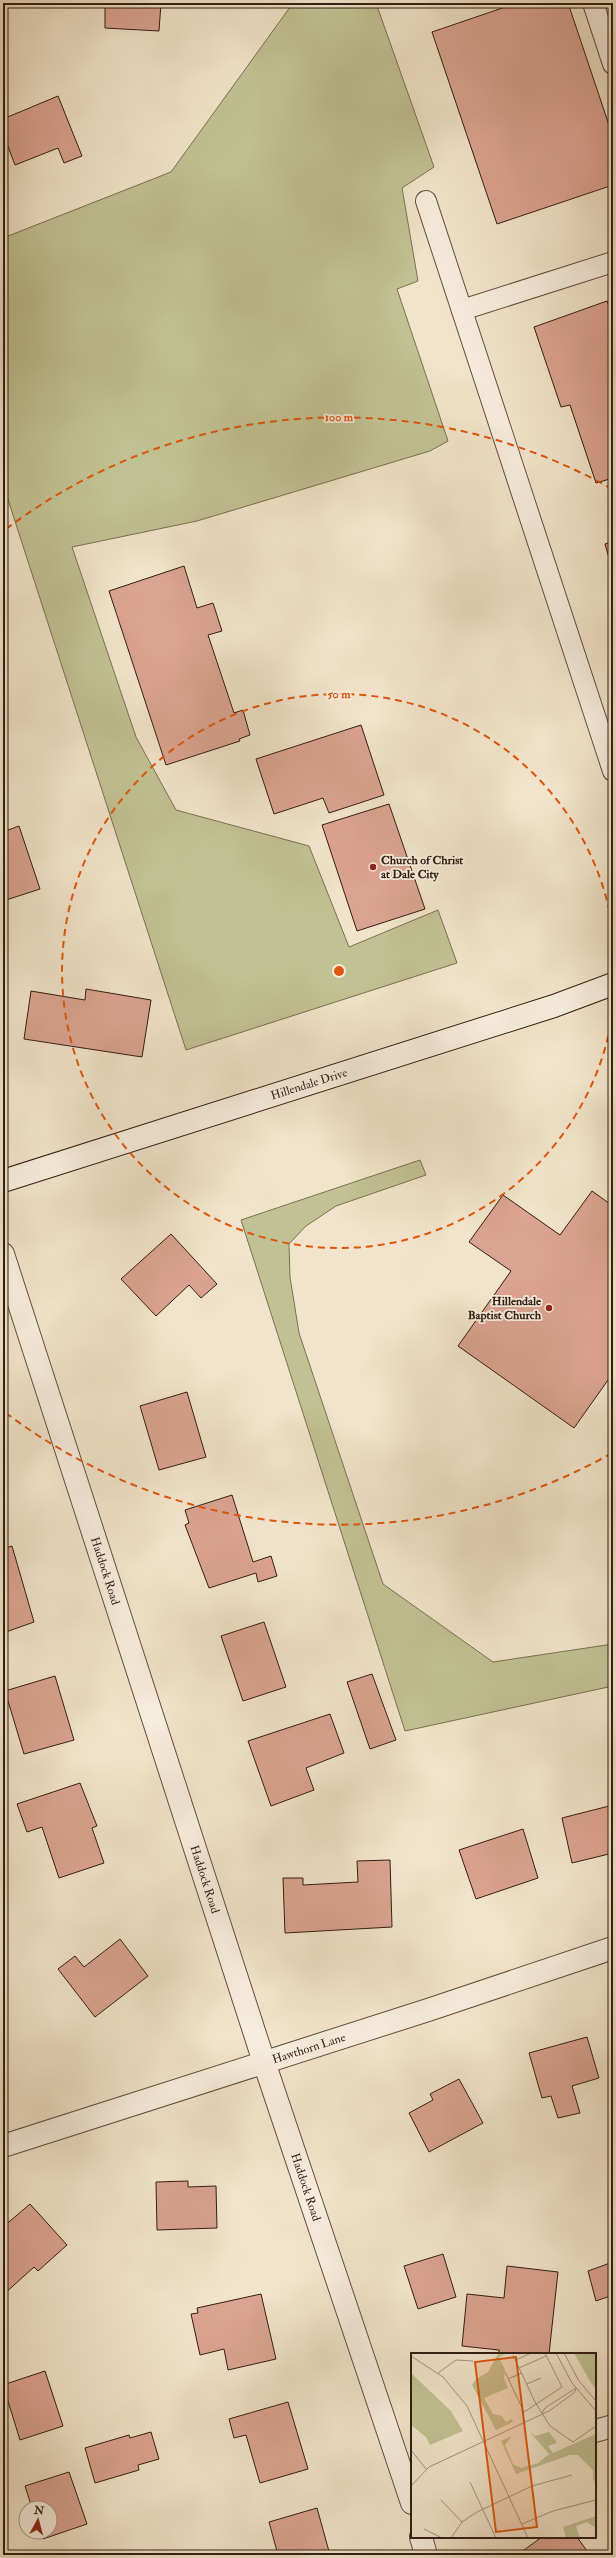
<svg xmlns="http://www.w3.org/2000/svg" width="616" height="2558" viewBox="0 0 616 2558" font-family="'IM FELL Double Pica',serif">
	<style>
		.green { fill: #c1c293; stroke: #7a7052 }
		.building { fill: #dba391; stroke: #321d12 }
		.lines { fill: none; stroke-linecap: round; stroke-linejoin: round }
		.lane-casing { stroke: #624f40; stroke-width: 22 }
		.street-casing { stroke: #624f40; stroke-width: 24 }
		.secondary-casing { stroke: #321d12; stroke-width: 24 }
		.lane { stroke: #f7eddd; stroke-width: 20 }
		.street { stroke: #f7eddd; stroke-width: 22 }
		.secondary { stroke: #f7eddd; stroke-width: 22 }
		.ring { fill: none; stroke: #df560c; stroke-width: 2; stroke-dasharray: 7 5 }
		.poi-dot { fill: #8f2418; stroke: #f7eddd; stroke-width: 1.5 }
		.labels { text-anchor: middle; stroke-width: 3.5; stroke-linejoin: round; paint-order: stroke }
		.poi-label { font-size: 12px; font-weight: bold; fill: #321d12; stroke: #f7eddd; text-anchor: start }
		.street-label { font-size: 12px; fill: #321d12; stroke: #f7eddd }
		.inset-road { fill: none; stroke: #a59481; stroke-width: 1 }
		.view { fill: #df560c; fill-opacity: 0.15; stroke: #df560c; stroke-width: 2 }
		.inset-edge { fill: none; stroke: #321d12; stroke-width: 2 }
		.centre { fill: #df560c; stroke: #f7eddd; stroke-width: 2 }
		.ring-label { font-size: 12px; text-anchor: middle; font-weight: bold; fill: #df560c; stroke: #f7eddd; stroke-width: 3.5; stroke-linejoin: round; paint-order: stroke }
	</style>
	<rect width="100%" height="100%" fill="#f2e4cb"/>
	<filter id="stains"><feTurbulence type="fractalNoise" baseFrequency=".005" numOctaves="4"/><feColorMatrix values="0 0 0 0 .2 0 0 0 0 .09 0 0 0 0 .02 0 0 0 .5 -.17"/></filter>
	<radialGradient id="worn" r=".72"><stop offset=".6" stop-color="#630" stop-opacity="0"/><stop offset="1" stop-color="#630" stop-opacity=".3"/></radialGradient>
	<!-- green -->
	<g class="green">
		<path d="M293,3h83l58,164 -32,21 16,93 -21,8 51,152 -18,10 -233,70 -125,26 64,190 40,73 133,36 40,101 89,-37 19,53 -271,87 -183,-566v-246l168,-66z"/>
		<path d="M420,1160l6,15 -90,31 -30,20 -17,18 1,33 9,56 84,251 110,78 120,-18v42l-208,45 -164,-511z"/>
	</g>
	<!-- building -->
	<g class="building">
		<path d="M105,3h56l-2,28 -54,-3z"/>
		<path d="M517,3h51l45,134v48l-116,39 -65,-192z"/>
		<path d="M58,96l24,60 -18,7 -6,-15 -43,17 -12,-32v-14z"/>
		<path d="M607,301l6,18v159l-17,5 -26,-78 -9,2 -27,-80z"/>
		<path d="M613,541v31l-8,-28z"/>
		<path d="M184,566l13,42 16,-5 9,28 -14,4 26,78 9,-3 7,25 -11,4 1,2 -74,24 -57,-174z"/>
		<path d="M361,725l23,70 -55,18 -6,-15 -49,16 -18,-55z"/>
		<path d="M389,804l36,105 -68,22 -35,-106z"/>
		<path d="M19,826l21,63 -37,12v-69z"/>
		<path d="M86,989l65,11 -9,57 -118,-18 7,-48 54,9z"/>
		<path d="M592,1191l21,15v167l-39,55 -116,-82 53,-75 -42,-29 34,-47 57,40z"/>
		<path d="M171,1234l46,50 -16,14 -12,-13 -33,31 -35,-37z"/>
		<path d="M187,1392l19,65 -47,13 -19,-64z"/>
		<path d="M232,1495l21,67 18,-6 6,20 -19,6 -2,-9 -47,15 -24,-63 4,-2 -4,-13z"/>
		<path d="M12,1546l22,76 -31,11v-84z"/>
		<path d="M264,1622l22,65 -43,14 -22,-65z"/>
		<path d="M372,1674l24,66 -26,9 -23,-67z"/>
		<path d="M55,1676l19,64 -50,14 -19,-63z"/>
		<path d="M330,1714l14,39 -38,15 8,22 -43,16 -23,-65z"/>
		<path d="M80,1783l17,43 -5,2 12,35 -45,15 -17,-51 -15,5 -10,-28z"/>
		<path d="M613,1805v48l-41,10 -10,-45z"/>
		<path d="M523,1829l15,49 -62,21 -17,-49z"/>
		<path d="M390,1860l2,67 -107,6 -2,-55h20v7l55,-3 -1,-21z"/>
		<path d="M120,1939l28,37 -53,41 -37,-48 17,-13 9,11z"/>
		<path d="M587,2037l12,41 -27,8 8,27 -22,5 -7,-22 -9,2 -13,-45z"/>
		<path d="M459,2079l24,44 -54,29 -20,-39 24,-13 -3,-6z"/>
		<path d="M188,2181v6l28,-1 1,42 -60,2 -1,-48z"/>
		<path d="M30,2204l37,41 -29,26 -4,-4 -31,28v-68z"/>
		<path d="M443,2254l13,43 -38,12 -14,-43z"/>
		<path d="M613,2262v33l-17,6 -8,-30z"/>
		<path d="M507,2266l51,6 -9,82h-50v-4l-37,-4 5,-52 37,4z"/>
		<path d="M261,2294l15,65 -48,11 -4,-21 -24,6 -9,-41 7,-1 -1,-5z"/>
		<path d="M45,2371l18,55 -43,14 -17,-55z"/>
		<path d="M288,2402l20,67 -48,14 -14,-48 -12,3 -5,-19z"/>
		<path d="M151,2432l8,27 -21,6 1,5 -44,13 -10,-35 44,-13 1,3z"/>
		<path d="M69,2472l18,52 -44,15 -2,-7h9v-24h-18l-7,-22z"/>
		<path d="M317,2508l13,47h-52l-9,-33z"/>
		<path d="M542,2537h35l13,18h-73z"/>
	</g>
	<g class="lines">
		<!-- lane casing -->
		<g class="lane-casing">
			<g id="lane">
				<path d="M593,3l20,61"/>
				<path d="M426,201l187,570"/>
				<path d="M462,310l151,-48"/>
			</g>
		</g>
		<!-- street casing -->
		<g class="street-casing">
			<g id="street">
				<path id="s1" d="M3,1254l261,808 148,441"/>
				<path id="s2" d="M3,2146l425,-136 185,-62"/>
				<path d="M595,2431l18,-5"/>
				<path d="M421,2537l5,18"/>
			</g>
		</g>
		<!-- secondary casing -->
		<g class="secondary-casing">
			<g id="secondary">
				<path id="s3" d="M3,1181l551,-175 59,-22"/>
			</g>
		</g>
		<!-- lane -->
		<use href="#lane" class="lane"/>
		<!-- street -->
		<use href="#street" class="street"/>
		<!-- secondary -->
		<use href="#secondary" class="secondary"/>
	</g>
	<!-- distance rings -->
	<g class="ring">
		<path d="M613 1012A277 277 0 1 1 613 930"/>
		<path d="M612 1453A554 554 0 0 1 6 1413M6 529A554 554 0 0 1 612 489"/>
	</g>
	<!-- markers -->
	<g class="poi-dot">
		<circle cx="373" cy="867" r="4"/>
		<circle cx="549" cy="1308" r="4"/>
	</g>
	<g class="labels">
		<!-- poi labels -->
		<g class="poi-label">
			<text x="381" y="864">Church of Christ<tspan x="381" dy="14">at Dale City</tspan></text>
			<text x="541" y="1305" text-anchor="end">Hillendale<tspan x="541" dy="14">Baptist Church</tspan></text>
		</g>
		<!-- street labels -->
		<g class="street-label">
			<text dy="4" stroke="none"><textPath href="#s3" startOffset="321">Hillendale Drive</textPath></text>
			<text dy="4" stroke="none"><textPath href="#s1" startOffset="333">Haddock Road</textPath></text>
			<text dy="4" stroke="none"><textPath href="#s1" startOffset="657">Haddock Road</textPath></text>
			<text dy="4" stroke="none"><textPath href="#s2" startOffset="321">Hawthorn Lane</textPath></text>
			<text dy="4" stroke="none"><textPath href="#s1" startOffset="981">Haddock Road</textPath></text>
		</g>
	</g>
	<!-- overview -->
	<g transform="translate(411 2353)">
		<rect width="185" height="185" fill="#f2e4cb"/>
		<path d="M97,0l-9,4 6,13 -1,8 4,10 -24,10 9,16 9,2 4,6 6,-3 1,3 -17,8 -24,-45 4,-6 12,-7 10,-18zM163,0h22v36l-5,-6zM0,20l40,38 12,20 -33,14 -4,-8 -15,-12zM118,78l6,5 14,-4 8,11 -9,3 5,7 43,-19v50l-3,-5v-9l-15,-15h-8l-54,19 -15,-33 11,-5 -7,9 8,19 8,4 17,-5 11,-9zM185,163v12l-9,-6 -11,4 4,12h-14l-3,-11z" fill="#c1c293"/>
		<path class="inset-road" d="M145,0l16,30 24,28M153,0l15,28 17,20M102,2l22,47 15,24 23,16 23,-16M0,3l32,21 24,29 61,132M105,7l15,-7M108,15l27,-12M94,19l19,40 38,-25 -17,-34M27,20l18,-13 17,1M97,26l14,-6M116,31l14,-6M131,60l3,-5 31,-20M0,97l15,19M59,129l26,56M0,133l18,-19 120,-56 25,-18 2,-4M30,147l21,22M111,171l31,-13 43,-11M13,176l18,9M40,185l11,-16 15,-10 55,-26 40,-11"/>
		<path class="view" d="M105,4l21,170 -41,5 -21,-170z"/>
		<rect width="185" height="185" class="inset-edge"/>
	</g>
	<circle cx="339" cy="971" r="6" class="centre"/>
	<g class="ring-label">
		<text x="339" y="421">100 m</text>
		<text x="339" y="698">50 m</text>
	</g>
	<!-- margin -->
	<rect width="616" height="2558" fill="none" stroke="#f2e4cb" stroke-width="16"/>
	<rect x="4" y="4" width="608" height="2550" fill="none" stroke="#321d12" stroke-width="2"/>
	<rect x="8" y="8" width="600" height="2542" fill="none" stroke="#321d12"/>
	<!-- north arrow -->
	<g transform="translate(38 2520) rotate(7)"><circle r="19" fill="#f7eddd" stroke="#a89a8c"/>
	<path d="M0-3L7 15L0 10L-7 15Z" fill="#8f2418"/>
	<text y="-6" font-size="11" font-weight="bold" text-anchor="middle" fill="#321d12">N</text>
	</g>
	<rect width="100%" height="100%" filter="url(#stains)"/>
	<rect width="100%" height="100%" fill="url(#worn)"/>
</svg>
